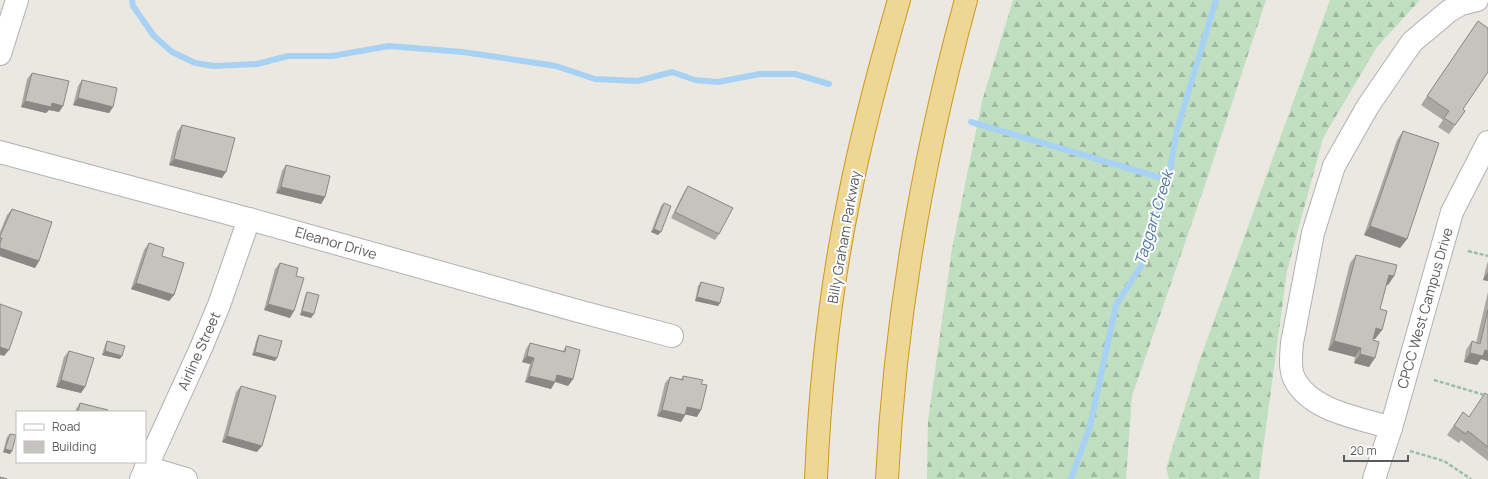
<svg xmlns="http://www.w3.org/2000/svg" width="1488" height="479" viewBox="0 0 1488 479" font-family="Manrope,sans-serif">
	<style>
		.forest { fill: url(#forest-firs) }
		.lines { fill: none; stroke-linecap: round; stroke-linejoin: round }
		.stream { stroke: #a8d2f3; stroke-width: 6 }
		.minor-casing { stroke: #aeb1b4; stroke-width: 24 }
		.highway-casing { stroke: #ce971d; stroke-width: 24 }
		.path { stroke: #9abfa5; stroke-width: 2.5; stroke-dasharray: 4 2; stroke-linecap: butt }
		.minor { stroke: #fff; stroke-width: 22 }
		.highway { stroke: #eed794; stroke-width: 22 }
		.wall { fill: #a9a8a3 }
		.shaded-wall { fill: #8a8884 }
		.building { fill: #c5c3bd; stroke: #8a8884 }
		.labels { text-anchor: middle; stroke-width: 4; stroke-linejoin: round; paint-order: stroke }
		.street-label { font-size: 14px; fill: #595c5f; stroke: #fff }
		.water-label { font-size: 15px; font-style: italic; fill: #4974a2; stroke: #fff }
	</style>
	<defs>
		<pattern id="forest-firs" width="22" height="20" patternUnits="userSpaceOnUse"><rect width="22" height="20" fill="#c0dfc0"/><path d="M5 1l3.5 6h-7zM16 11l3.5 6h-7z" fill="#9fb89f"/></pattern>
	</defs>
	<rect width="100%" height="100%" fill="#eae8e1"/>
	<!-- forest -->
	<g class="forest">
		<path d="M1013,0h253l-61,185 -73,211 -6,83h-199l1,-58 24,-172 30,-148z"/>
		<path d="M1330,0h90l-43,47 -54,91 -36,133 -28,208h-90l-3,-11 33,-106z"/>
	</g>
	<g class="lines">
		<!-- stream -->
		<g class="stream">
			<path d="M132,0l1,6 21,30 18,16 23,11 19,3 43,-2 31,-8h44l57,-10 74,6 93,14 39,13 43,2 34,-9 23,8 23,2 42,-8h35l34,10"/>
			<path d="M971,122l197,58"/>
			<path d="M1071,479l19,-53 26,-121 25,-39 27,-86 9,-50 39,-130"/>
		</g>
		<!-- minor casing -->
		<g class="minor-casing">
			<g id="minor">
				<path d="M0,54l17,-54"/>
				<path d="M0,152l249,67 329,92 94,25"/>
				<path d="M1391,428c-30,-10 -77,-16 -95,-46 -7,-11 -5,-26 -4,-39l21,-110 21,-67 34,-60 44,-64 37,-31 12,-7 16,-4"/>
				<path d="M146,467l40,12"/>
				<path d="M141,479l60,-131 18,-43 30,-86"/>
				<path d="M1374,479l17,-51 61,-216 36,-70"/>
			</g>
		</g>
		<!-- highway casing -->
		<g class="highway-casing">
			<g id="highway">
				<path d="M816,479c4,-94 14,-188 33,-280 13,-67 31,-133 50,-199"/>
				<path d="M887,479c8,-163 36,-322 79,-479"/>
			</g>
		</g>
		<!-- path -->
		<g class="path">
			<path d="M1468,251l20,5"/>
			<path d="M1434,380l54,16"/>
			<path d="M1410,451l34,10 27,18"/>
		</g>
		<!-- minor -->
		<use href="#minor" class="minor"/>
		<!-- highway -->
		<use href="#highway" class="highway"/>
	</g>
	<!-- wall -->
	<g class="wall">
		<path d="M1478,21l-15,88 2,2 -16,23 -11,-7 5,-7 -22,-15z"/>
		<path d="M32,73l31,33 -4,6 -10,-2 -3,3 -25,-6 6,-28z"/>
		<path d="M82,80l31,27 -4,6 -36,-8 5,-19z"/>
		<path d="M182,125l40,53 -53,-13 8,-33z"/>
		<path d="M1403,131l4,108 -7,9 -36,-13 33,-95z"/>
		<path d="M286,165l39,32 -4,7 -45,-11 6,-22z"/>
		<path d="M688,186l31,48 -4,6 -44,-22 13,-26z"/>
		<path d="M664,203l-6,32 -7,-3 10,-26z"/>
		<path d="M12,209l27,52 -4,7 -35,-12v-24l7,-17z"/>
		<path d="M149,243l13,13 12,39 -5,6 -38,-12 13,-39z"/>
		<path d="M1356,255l38,21 -6,9 -2,-1 -6,25 2,21 -7,9 -1,-1 -5,29 -15,-4 1,-6 -27,-7 22,-87z"/>
		<path d="M1488,262v19l-5,-1 4,-16z"/>
		<path d="M280,263l16,13 -6,42 -26,-8 11,-41z"/>
		<path d="M701,282l19,21 -2,3 -23,-5 3,-15z"/>
		<path d="M307,292l4,26 -11,-3 5,-19z"/>
		<path d="M1488,292v69l-7,-2 -4,6 -13,-3 2,-12 6,-9 4,2z"/>
		<path d="M259,335l16,26 -23,-6 5,-17z"/>
		<path d="M107,341l13,18 -18,-4 3,-10z"/>
		<path d="M530,343l33,8 3,-5 7,33 -5,7 -13,-4 -4,7 -26,-7 5,-18 -8,-2 4,-13z"/>
		<path d="M69,351l16,36 -4,6 -25,-6 8,-30z"/>
		<path d="M683,376l18,8 -4,33 -11,-3 -5,8 -24,-6 8,-33 5,-6 11,2z"/>
		<path d="M241,386l16,66 -35,-10 14,-50z"/>
		<path d="M1488,395v66l-27,-21 -2,3 -12,-8 16,-23 6,5z"/>
		<path d="M80,403l28,9h-33l1,-3z"/>
		<path d="M10,434l2,17 -2,3 -7,-2 4,-15z"/>
	</g>
	<!-- shaded-wall -->
	<g class="shaded-wall">
		<path d="M78,98l35,9 -4,6 -36,-8z"/>
		<path d="M25,101l27,2 11,3 -4,6 -10,-2 -3,3 -25,-6z"/>
		<path d="M174,159l52,13 -4,6 -53,-13z"/>
		<path d="M281,187l44,10 -4,7 -45,-11z"/>
		<path d="M1370,226l37,13 -7,9 -36,-13z"/>
		<path d="M654,229l7,3 -3,3 -7,-3z"/>
		<path d="M0,248l39,13 -4,7 -35,-12z"/>
		<path d="M1488,272v9l-5,-1z"/>
		<path d="M1389,275l5,1 -6,9 -6,-1z"/>
		<path d="M136,283l38,12 -5,6 -38,-12z"/>
		<path d="M697,297l23,6 -2,3 -23,-5z"/>
		<path d="M268,304l26,7 -4,7 -26,-8z"/>
		<path d="M302,311l12,3 -3,4 -11,-3z"/>
		<path d="M1376,328l6,2 -7,9 -5,-2z"/>
		<path d="M1334,341l27,7 -6,9 -27,-7z"/>
		<path d="M0,347l9,3 -5,6 -4,-1z"/>
		<path d="M1485,350l3,1v10l-7,-2 -4,6 -13,-3 6,-9z"/>
		<path d="M105,351l17,5 -2,3 -18,-4z"/>
		<path d="M255,352l22,6 -2,3 -23,-6z"/>
		<path d="M1360,354l15,4 -6,9 -15,-4z"/>
		<path d="M527,356l7,2 -4,6 -8,-2z"/>
		<path d="M557,375l16,4 -5,7 -15,-5z"/>
		<path d="M529,376l26,6 -4,7 -26,-7z"/>
		<path d="M61,380l24,7 -4,6 -25,-6z"/>
		<path d="M687,407l14,3 -4,7 -14,-3z"/>
		<path d="M662,410l23,5 -4,7 -24,-6z"/>
		<path d="M227,436l35,10 -5,6 -35,-10z"/>
		<path d="M5,449l7,2 -2,3 -7,-2z"/>
	</g>
	<!-- building -->
	<g class="building">
		<path d="M1478,21l10,7v44l-25,37 2,2 -10,14 -11,-7 5,-7 -22,-15z"/>
		<path d="M32,73l37,8 -6,25 -11,-3 -1,4 -26,-6z"/>
		<path d="M82,80l35,8 -4,19 -35,-9z"/>
		<path d="M182,125l53,13 -9,34 -52,-13z"/>
		<path d="M1403,131l36,12 -32,96 -37,-13z"/>
		<path d="M286,165l44,11 -5,21 -44,-10z"/>
		<path d="M688,186l45,22 -14,26 -44,-22z"/>
		<path d="M664,203l7,3 -10,26 -7,-3z"/>
		<path d="M12,209l40,13 -13,39 -39,-13v-5l2,-5h-2v-2z"/>
		<path d="M149,243l15,5 -2,8 22,7 -10,32 -38,-12z"/>
		<path d="M1356,255l41,10 -3,11 -5,-1 -9,34 7,2 -5,19 -6,-2 -3,12 6,2 -4,16 -15,-4 1,-6 -27,-7z"/>
		<path d="M280,263l18,5 -2,8 8,2 -10,33 -26,-7z"/>
		<path d="M701,282l23,6 -4,15 -23,-6z"/>
		<path d="M307,292l12,3 -5,19 -12,-3z"/>
		<path d="M0,304l22,8 -13,38 -9,-3z"/>
		<path d="M1488,310v41l-3,-1 -2,6 -13,-3 2,-12 8,3z"/>
		<path d="M259,335l23,6 -5,17 -22,-6z"/>
		<path d="M107,341l18,5 -3,10 -17,-5z"/>
		<path d="M530,343l35,9 1,-6 14,4 -7,29 -16,-4 -2,7 -26,-6 5,-18 -7,-2z"/>
		<path d="M69,351l25,7 -9,29 -24,-7z"/>
		<path d="M683,376l20,4 -2,4 6,1 -6,25 -14,-3 -2,8 -23,-5 8,-33 13,3z"/>
		<path d="M241,386l35,10 -14,50 -35,-10z"/>
		<path d="M1485,393l3,2v52l-20,-16 -2,3 -12,-8 9,-14 6,5z"/>
		<path d="M80,403l28,7v2h-30z"/>
		<path d="M10,434l6,1 -4,16 -7,-2z"/>
		<path d="M0,477l7,2h-7z"/>
	</g>
	<g class="labels">
		<!-- street labels -->
		<g class="street-label">
			<text transform="translate(844 237) rotate(-80)" y="5">Billy Graham Parkway</text>
			<text transform="translate(336 243) rotate(16)" y="5">Eleanor Drive</text>
			<text transform="translate(1425 308) rotate(-74)" y="5">CPCC West Campus Drive</text>
			<text transform="translate(199 351) rotate(-66)" y="5">Airline Street</text>
		</g>
		<!-- water labels -->
		<g class="water-label">
			<text transform="translate(1154 218) rotate(-73)" y="5">Taggart Creek</text>
		</g>
	</g>
	<!-- legend -->
	<rect x="16" y="411" width="130" height="52" fill="#ffffff" stroke="#bdbebf"/>
	<rect x="24" y="424" width="20" height="6" fill="#ffffff" stroke="#bdbebf"/>
	<text x="52" y="431" font-size="12" fill="#595c5f">Road</text>
	<rect x="24" y="441" width="20" height="12" fill="#c5c3bd" stroke="#bdbebf"/>
	<text x="52" y="451" font-size="12" fill="#595c5f">Building</text>
	<!-- scale -->
	<path d="M1344 455v6h64v-6" fill="none" stroke="#595c5f" stroke-width="2"/>
	<text x="1350" y="455" font-size="12" fill="#595c5f" stroke="#ffffff" stroke-width="3" paint-order="stroke">20 m</text>
</svg>
